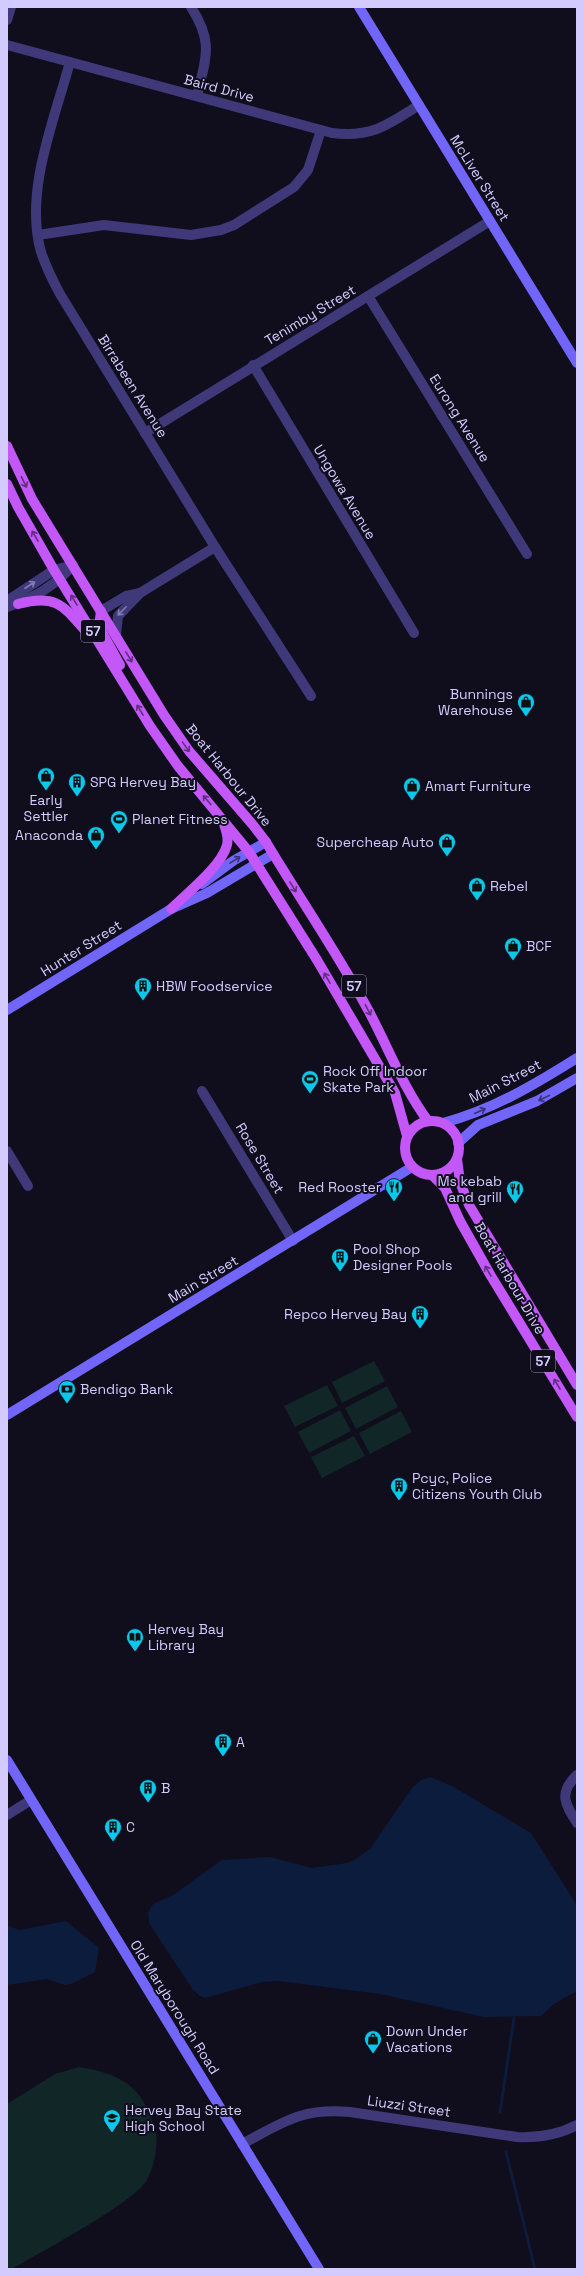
<svg xmlns="http://www.w3.org/2000/svg" width="584" height="2276" viewBox="0 0 584 2276" font-family="'Space Grotesk',sans-serif">
	<style>
		.green { fill: #102627 }
		.water { fill: #0c1c3c }
		.lines { fill: none; stroke-linecap: round; stroke-linejoin: round }
		.stream { stroke: #0c1c3c; stroke-width: 3 }
		.street { stroke: #3f397a; stroke-width: 10 }
		.secondary { stroke: #7166f9; stroke-width: 10 }
		.primary { stroke: #c457f8; stroke-width: 10 }
		.oneway { stroke: #612e80 }
		.oneway2 { stroke: #827bb5 }
		.oneway3 { stroke: #373175 }
		.labels { text-anchor: middle; stroke-width: 4; stroke-linejoin: round; paint-order: stroke }
		.shield { fill: #100d1d; stroke: #9892ba; stroke-width: 1 }
		.shield-label { font-size: 13px; font-weight: bold; fill: #d3cbfd }
		.street-label { font-size: 14px; fill: #d3cbfd; stroke: #100d1d }
		.poi-label { font-size: 14px; fill: #d3cbfd; stroke: #100d1d; text-anchor: start }
	</style>
	<rect width="100%" height="100%" fill="#100d1d"/>
	<!-- green -->
	<g class="green">
		<path d="M374,1361l11,20 -43,22 -10,-21z"/>
		<path d="M327,1385l11,21 -43,21 -11,-21z"/>
		<path d="M387,1386l11,21 -42,22 -11,-21z"/>
		<path d="M340,1410l11,21 -42,22 -11,-21z"/>
		<path d="M401,1411l11,21 -42,22 -11,-21z"/>
		<path d="M354,1436l11,20 -43,22 -11,-21z"/>
		<path d="M79,2067c31,5 58,14 70,46 2,6 6,13 7,20 2,14 -2,34 -9,47 -13,23 -108,73 -135,89h-5v-165l48,-30z"/>
	</g>
	<!-- water -->
	<g class="water">
		<path d="M430,1777l22,9 79,47 46,72v86l-23,13 -13,12 -57,1 -104,-23 -102,-13 -16,1 -57,16 -5,-2 -7,-6 -44,-67 -1,-11 5,-8 20,-9 49,-35 48,-3 42,11 35,-5 7,-3 16,-11 42,-61 9,-8z"/>
		<path d="M66,1921l33,27 -4,24 -24,12 -6,1 -18,-6 -40,6v-60l12,5z"/>
	</g>
	<g class="lines">
		<!-- stream -->
		<g class="stream">
			<path d="M500,2112l14,-94"/>
			<path d="M506,2152l29,117"/>
		</g>
		<!-- street -->
		<g class="street">
			<path d="M191,7c23,36 15,50 6,89"/>
			<path d="M7,20l4,-13"/>
			<path d="M7,45l325,88c39,5 56,-8 87,-28"/>
			<path d="M70,62c-16,59 -46,130 -29,190 5,15 12,29 19,42l155,253 96,149"/>
			<path d="M38,235l66,-10 87,10 30,-5 13,-5 60,-38 14,-17 13,-40"/>
			<path d="M368,296l159,258"/>
			<path d="M253,365l161,268"/>
			<path d="M145,433l345,-212"/>
			<path d="M7,601l47,-31 19,-5"/>
			<path d="M7,607c25,-8 49,-22 66,-42"/>
			<path d="M101,611l25,-15 14,-3"/>
			<path d="M116,635l2,-19 22,-23 75,-46"/>
			<path d="M202,1091l91,150"/>
			<path d="M7,1151l21,35"/>
			<path d="M577,1775c-19,18 -12,29 0,48"/>
			<path d="M7,1815l24,-15"/>
			<path d="M242,2144c42,-22 58,-36 108,-32l167,25c22,1 41,-2 60,-12"/>
		</g>
		<!-- secondary -->
		<g class="secondary">
			<path d="M359,7l218,356"/>
			<path d="M202,884l31,-23 33,-19"/>
			<path d="M7,1010l164,-101 36,-16 66,-39"/>
			<path d="M443,1123c49,-13 91,-38 134,-65"/>
			<path d="M458,1143l20,-18 59,-24 40,-23"/>
			<path d="M7,1415l405,-248"/>
			<path d="M7,1760l312,509"/>
		</g>
		<!-- primary -->
		<g class="primary">
			<path d="M7,446l25,53 132,216 25,36 64,74 13,17c33,55 69,108 100,164 21,38 36,80 62,115"/>
			<path d="M7,484l11,23 36,63 96,156 28,40 71,86 68,108 78,133 12,43"/>
			<path d="M18,604c40,-11 46,3 71,31"/>
			<path d="M101,611l-2,16 21,38"/>
			<path d="M171,909c16,-16 50,-42 56,-64 2,-8 -1,-14 -3,-21"/>
			<circle cx="432" cy="1148" r="27"/>
			<path d="M457,1159l3,23 9,23 108,180"/>
			<path d="M432,1175l13,13 15,33 31,55 86,141"/>
		</g>
	</g>
	<!-- one-way arrows -->
	<defs><path id="oneway-shaft" d="M-6 0H5M1.5-3L5.5 0L1.5 3" fill="none" stroke-width="1.6" stroke-linecap="round" stroke-linejoin="round"/></defs>
	<g class="oneway">
		<use href="#oneway-shaft" transform="translate(24 482) rotate(64)"/>
		<use href="#oneway-shaft" transform="translate(35 536) rotate(-120)"/>
		<use href="#oneway-shaft" transform="translate(74 600) rotate(-121)"/>
		<use href="#oneway-shaft" transform="translate(129 657) rotate(58)"/>
		<use href="#oneway-shaft" transform="translate(140 710) rotate(-121)"/>
		<use href="#oneway-shaft" transform="translate(186 747) rotate(55)"/>
		<use href="#oneway-shaft" transform="translate(207 800) rotate(-130)"/>
		<use href="#oneway-shaft" transform="translate(293 887) rotate(58)"/>
		<use href="#oneway-shaft" transform="translate(327 978) rotate(-120)"/>
		<use href="#oneway-shaft" transform="translate(368 1010) rotate(62)"/>
		<use href="#oneway-shaft" transform="translate(488 1271) rotate(-120)"/>
		<use href="#oneway-shaft" transform="translate(557 1384) rotate(-121)"/>
	</g>
	<g class="oneway2">
		<use href="#oneway-shaft" transform="translate(30 585) rotate(-33)"/>
		<use href="#oneway-shaft" transform="translate(122 611) rotate(135)"/>
	</g>
	<g class="oneway3">
		<use href="#oneway-shaft" transform="translate(235 860) rotate(-32)"/>
		<use href="#oneway-shaft" transform="translate(544 1098) rotate(154)"/>
		<use href="#oneway-shaft" transform="translate(480 1111) rotate(-24)"/>
	</g>
	<!-- icons -->
	<defs>
		<g id="shop-pin" transform="scale(0.9)"><path d="M0 17L-7.5 6A9.5 9.5 0 1 1 7.5 6Z" fill="#09c8ea" stroke="#100d1d"/><path d="M-5-2.5h2.3a2.7 3.5 0 0 1 5.4 0H5L5.5 6h-11ZM-1.5-2.5h3a1.5 2.3 0 0 0-3 0Z" fill="#111"/></g>
		<g id="building-pin" transform="scale(0.9)"><path d="M0 17L-7.5 6A9.5 9.5 0 1 1 7.5 6Z" fill="#09c8ea" stroke="#100d1d"/><path d="M-4-6H4V6H1V3H-1V6H-4ZM-2.5-4.3h1.7v1.8h-1.7ZM.8-4.3h1.7v1.8H.8ZM-2.5-1h1.7V.8h-1.7ZM.8-1h1.7V.8H.8Z" fill="#111"/></g>
		<g id="stadium-pin" transform="scale(0.9)"><path d="M0 17L-7.5 6A9.5 9.5 0 1 1 7.5 6Z" fill="#09c8ea" stroke="#100d1d"/><path d="M0-5a6.5 5 0 1 0 0 10a6.5 5 0 1 0 0-10ZM-3.5-1.8h7v3.6h-7Z" fill="#111"/></g>
		<g id="restaurant-pin" transform="scale(0.9)"><path d="M0 17L-7.5 6A9.5 9.5 0 1 1 7.5 6Z" fill="#09c8ea" stroke="#100d1d"/><path d="M-5-6h1v4h1v-4h1v4h1v-4h1v5L-1.5 .5V6h-2V.5L-5-1ZM5-6V6H3V1.5H1.5Q1.5-4 5-6Z" fill="#111"/></g>
		<g id="bank-pin" transform="scale(0.9)"><path d="M0 17L-7.5 6A9.5 9.5 0 1 1 7.5 6Z" fill="#09c8ea" stroke="#100d1d"/><path d="M-6-4H6V4H-6ZM0-2.3a2.3 2.3 0 1 0 0 4.6a2.3 2.3 0 1 0 0-4.6Z" fill="#111"/></g>
		<g id="library-pin" transform="scale(0.9)"><path d="M0 17L-7.5 6A9.5 9.5 0 1 1 7.5 6Z" fill="#09c8ea" stroke="#100d1d"/><path d="M-6-4Q-3-5.5-.7-3.5V5Q-3 3-6 4ZM6-4Q3-5.5 .7-3.5V5Q3 3 6 4Z" fill="#111"/></g>
		<g id="school-pin" transform="scale(0.9)"><path d="M0 17L-7.5 6A9.5 9.5 0 1 1 7.5 6Z" fill="#09c8ea" stroke="#100d1d"/><path d="M0-5L7-2L0 1L-7-2ZM-4 1L0 2.5L4 1V4Q0 6-4 4Z" fill="#111"/></g>
	</defs>
	<g fill-rule="evenodd">
		<use href="#shop-pin" x="526" y="702"/>
		<use href="#shop-pin" x="46" y="776"/>
		<use href="#building-pin" x="77" y="782"/>
		<use href="#shop-pin" x="412" y="786"/>
		<use href="#stadium-pin" x="119" y="819"/>
		<use href="#shop-pin" x="96" y="835"/>
		<use href="#shop-pin" x="447" y="842"/>
		<use href="#shop-pin" x="477" y="886"/>
		<use href="#shop-pin" x="513" y="946"/>
		<use href="#building-pin" x="143" y="986"/>
		<use href="#stadium-pin" x="310" y="1079"/>
		<use href="#restaurant-pin" x="394" y="1187"/>
		<use href="#restaurant-pin" x="515" y="1189"/>
		<use href="#building-pin" x="340" y="1257"/>
		<use href="#building-pin" x="420" y="1314"/>
		<use href="#bank-pin" x="67" y="1389"/>
		<use href="#building-pin" x="399" y="1486"/>
		<use href="#library-pin" x="135" y="1637"/>
		<use href="#building-pin" x="223" y="1742"/>
		<use href="#building-pin" x="148" y="1788"/>
		<use href="#building-pin" x="113" y="1827"/>
		<use href="#shop-pin" x="373" y="2039"/>
		<use href="#school-pin" x="112" y="2118"/>
	</g>
	<g class="labels">
		<!-- shield labels -->
		<g class="shield">
			<rect x="81" y="620" width="24" height="22" rx="3"/>
			<rect x="342" y="975" width="24" height="22" rx="3"/>
			<rect x="531" y="1350" width="24" height="22" rx="3"/>
		</g>
		<g class="shield-label">
			<text x="93" y="636">57</text>
			<text x="354" y="991">57</text>
			<text x="543" y="1366">57</text>
		</g>
		<!-- street labels -->
		<g class="street-label">
			<text transform="translate(219 88) rotate(15)" y="5">Baird Drive</text>
			<text transform="translate(480 178) rotate(58)" y="5">McLiver Street</text>
			<text transform="translate(310 315) rotate(-31)" y="5">Tenimby Street</text>
			<text transform="translate(133 386) rotate(58)" y="5">Birrabeen Avenue</text>
			<text transform="translate(460 418) rotate(58)" y="5">Eurong Avenue</text>
			<text transform="translate(345 492) rotate(59)" y="5">Ungowa Avenue</text>
			<text transform="translate(229 775) rotate(51)" y="5">Boat Harbour Drive</text>
			<text transform="translate(81 948) rotate(-32)" y="5">Hunter Street</text>
			<text transform="translate(505 1081) rotate(-27)" y="5">Main Street</text>
			<text transform="translate(260 1158) rotate(59)" y="5">Rose Street</text>
			<text transform="translate(510 1278) rotate(60)" y="5">Boat Harbour Drive</text>
			<text transform="translate(203 1279) rotate(-31)" y="5">Main Street</text>
			<text transform="translate(175 2007) rotate(58)" y="5">Old Maryborough Road</text>
			<text transform="translate(409 2106) rotate(8)" y="5">Liuzzi Street</text>
		</g>
		<!-- poi labels -->
		<g class="poi-label">
			<text x="513" y="699" text-anchor="end">Bunnings<tspan x="513" dy="16">Warehouse</tspan></text>
			<text x="90" y="787">SPG Hervey Bay</text>
			<text x="425" y="791">Amart Furniture</text>
			<text x="46" y="805" text-anchor="middle">Early<tspan x="46" dy="16">Settler</tspan></text>
			<text x="132" y="824">Planet Fitness</text>
			<text x="83" y="840" text-anchor="end">Anaconda</text>
			<text x="434" y="847" text-anchor="end">Supercheap Auto</text>
			<text x="490" y="891">Rebel</text>
			<text x="526" y="951">BCF</text>
			<text x="156" y="991">HBW Foodservice</text>
			<text x="323" y="1076">Rock Off Indoor<tspan x="323" dy="16">Skate Park</tspan></text>
			<text x="502" y="1186" text-anchor="end">Ms kebab<tspan x="502" dy="16">and grill</tspan></text>
			<text x="381" y="1192" text-anchor="end">Red Rooster</text>
			<text x="353" y="1254">Pool Shop<tspan x="353" dy="16">Designer Pools</tspan></text>
			<text x="407" y="1319" text-anchor="end">Repco Hervey Bay</text>
			<text x="80" y="1394">Bendigo Bank</text>
			<text x="412" y="1483">Pcyc, Police<tspan x="412" dy="16">Citizens Youth Club</tspan></text>
			<text x="148" y="1634">Hervey Bay<tspan x="148" dy="16">Library</tspan></text>
			<text x="236" y="1747">A</text>
			<text x="161" y="1793">B</text>
			<text x="126" y="1832">C</text>
			<text x="386" y="2036">Down Under<tspan x="386" dy="16">Vacations</tspan></text>
			<text x="125" y="2115">Hervey Bay State<tspan x="125" dy="16">High School</tspan></text>
		</g>
	</g>
	<!-- border -->
	<rect width="584" height="2276" fill="none" stroke="#d3cbfd" stroke-width="16"/>
</svg>
